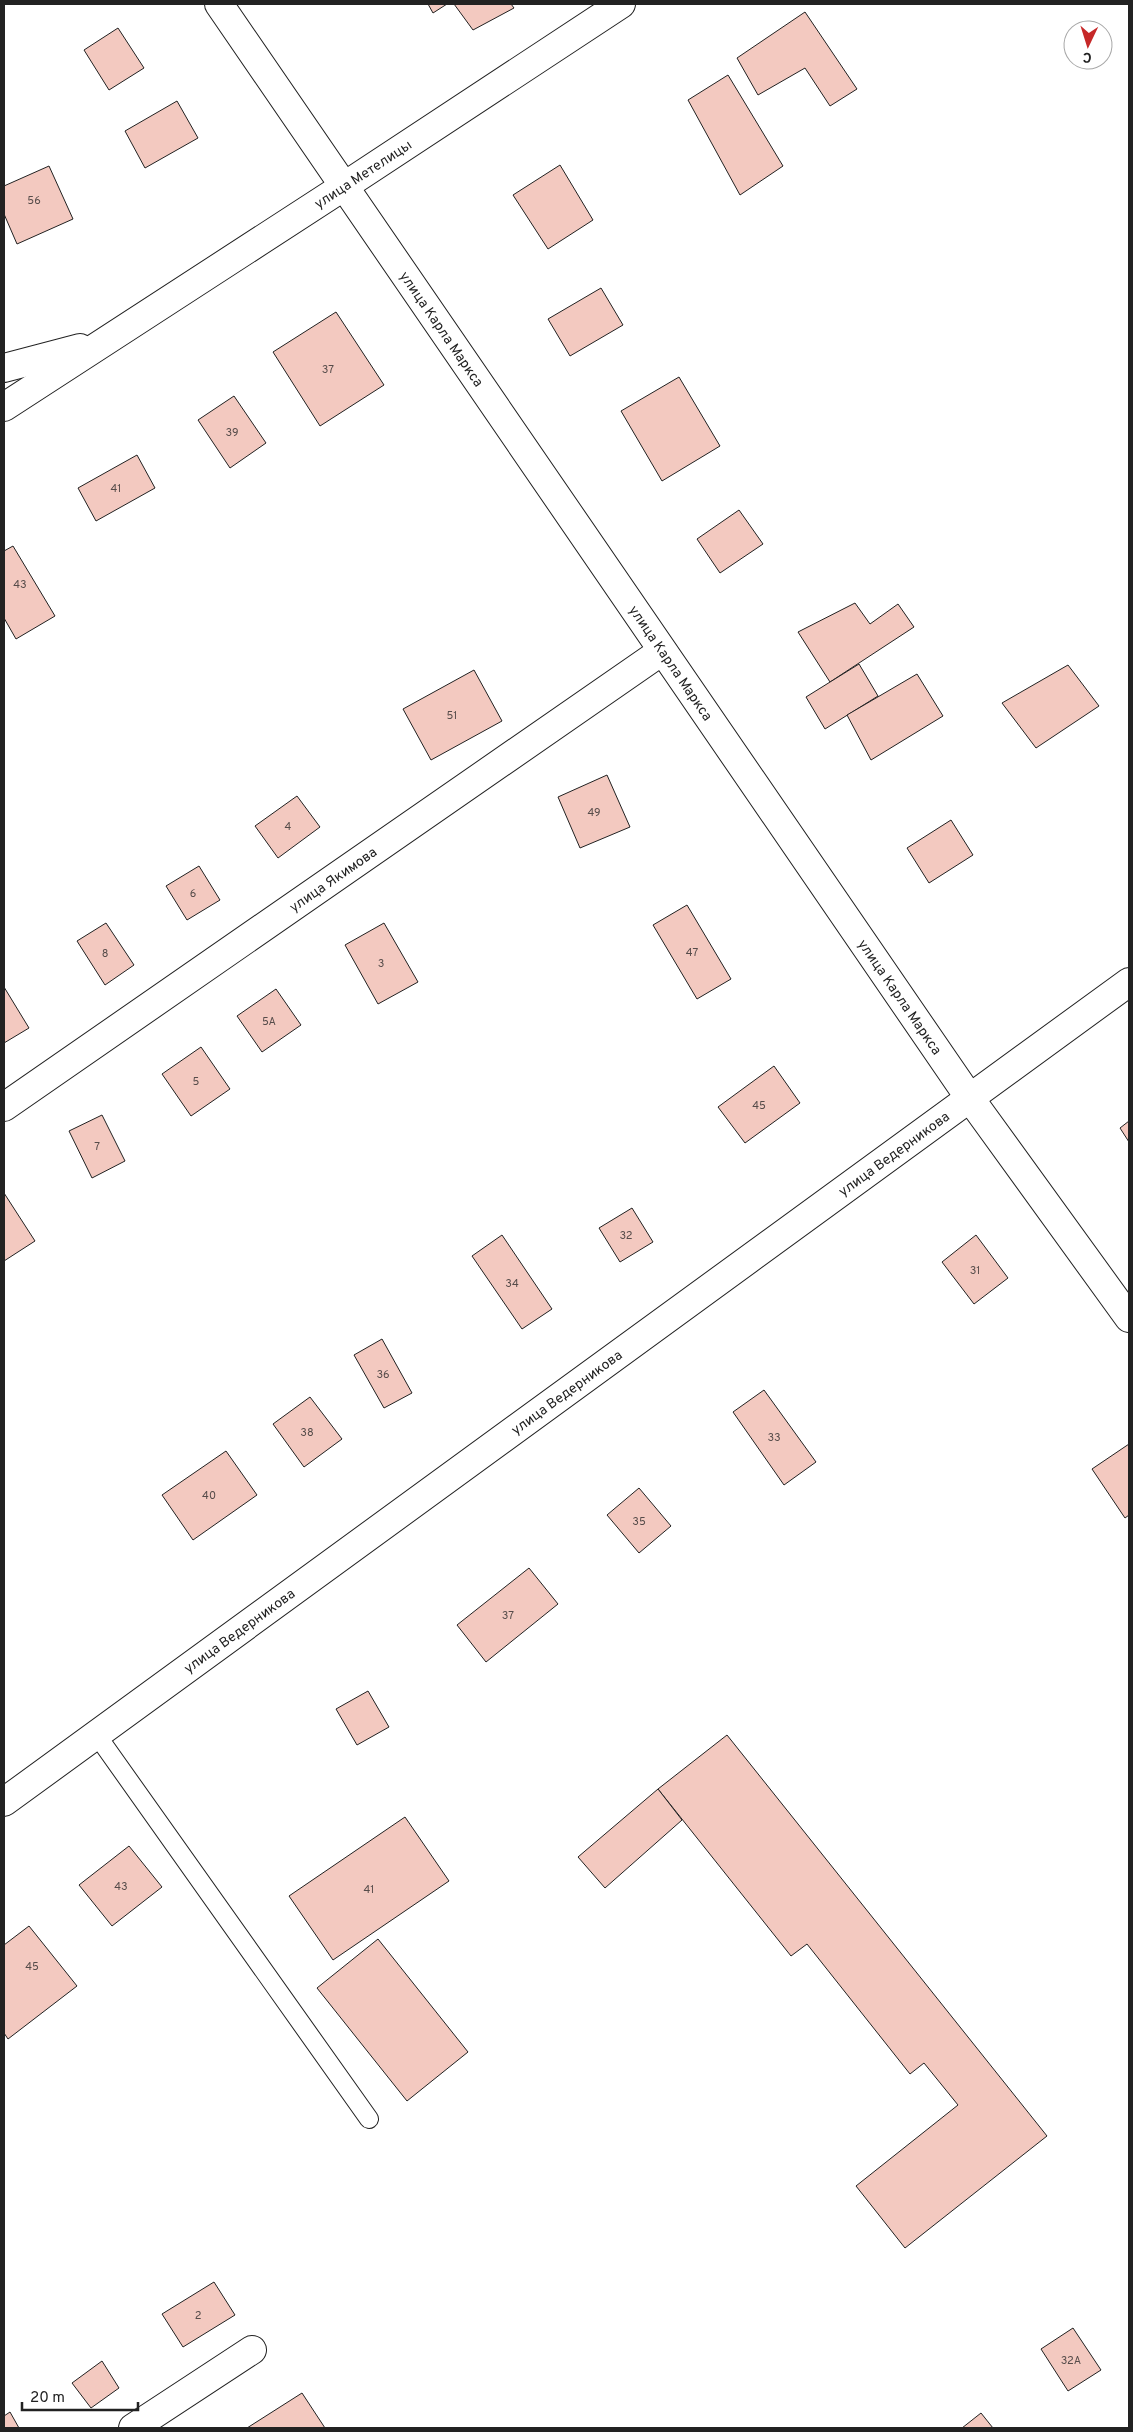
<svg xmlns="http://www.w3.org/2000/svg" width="1133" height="2432" viewBox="0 0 1133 2432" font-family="Overpass,sans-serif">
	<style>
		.building { fill: #f3c9c0; stroke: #222 }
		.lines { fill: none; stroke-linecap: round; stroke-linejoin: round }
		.service-casing { stroke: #222; stroke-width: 20 }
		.minor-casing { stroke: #222; stroke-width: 30 }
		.trunk-casing { stroke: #222; stroke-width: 30 }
		.service { stroke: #fff; stroke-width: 18 }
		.minor { stroke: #fff; stroke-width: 28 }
		.trunk { stroke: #fff; stroke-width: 28 }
		.labels { text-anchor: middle; stroke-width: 4; stroke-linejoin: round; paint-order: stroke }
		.number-label { font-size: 11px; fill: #564c4a }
		.street-label { font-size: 14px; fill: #222; stroke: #fff }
	</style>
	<rect width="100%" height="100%" fill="#fff"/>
	<!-- building -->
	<g class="building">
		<path d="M428,4h19l-14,9z"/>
		<path d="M454,4h57l3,4 -41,22z"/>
		<path d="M805,12l52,77 -27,17 -25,-38 -47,27 -21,-37z"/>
		<path d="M118,28l26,40 -35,22 -25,-40z"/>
		<path d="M728,75l55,91 -43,29 -52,-95z"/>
		<path d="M177,101l21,37 -53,30 -20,-37z"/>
		<path d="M560,165l33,55 -45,29 -35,-54z"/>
		<path d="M49,166l24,53 -56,25 -13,-30v-28z"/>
		<path d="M601,288l22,37 -53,31 -22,-37z"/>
		<path d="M336,312l48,73 -64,41 -47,-74z"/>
		<path d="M679,377l41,69 -58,35 -41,-70z"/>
		<path d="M234,396l32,47 -36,25 -32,-48z"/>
		<path d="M137,455l18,33 -59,33 -18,-33z"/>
		<path d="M739,510l24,34 -43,29 -23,-34z"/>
		<path d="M13,546l42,70 -39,23 -12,-21v-67z"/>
		<path d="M855,603l15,21 28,-20 16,23 -84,55 -32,-50z"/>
		<path d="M859,664l19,32 -53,33 -19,-32z"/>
		<path d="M1068,665l31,41 -63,42 -34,-45z"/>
		<path d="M474,670l28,51 -71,39 -28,-51z"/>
		<path d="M917,674l26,42 -72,44 -24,-45z"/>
		<path d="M607,775l23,52 -50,21 -22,-51z"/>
		<path d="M297,796l23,31 -42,31 -23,-32z"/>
		<path d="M951,820l22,35 -44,28 -22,-35z"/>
		<path d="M199,866l21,34 -33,20 -21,-34z"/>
		<path d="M687,905l44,74 -34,20 -44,-74z"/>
		<path d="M106,923l28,42 -29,20 -28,-44z"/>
		<path d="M384,923l34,59 -40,22 -33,-59z"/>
		<path d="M4,987l25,41 -25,15z"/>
		<path d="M276,989l25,36 -39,27 -25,-36z"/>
		<path d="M201,1047l29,42 -39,27 -29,-42z"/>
		<path d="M774,1066l26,37 -55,40 -27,-36z"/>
		<path d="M102,1115l23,46 -33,17 -23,-47z"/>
		<path d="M1129,1121v21l-9,-14z"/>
		<path d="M4,1193l31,48 -31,20z"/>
		<path d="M632,1208l21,34 -33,20 -21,-34z"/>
		<path d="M502,1235l50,74 -30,20 -50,-73z"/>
		<path d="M976,1235l32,43 -34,26 -32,-42z"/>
		<path d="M382,1339l30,54 -28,15 -30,-53z"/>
		<path d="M764,1390l52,72 -32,23 -51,-73z"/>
		<path d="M310,1397l32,42 -38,28 -31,-43z"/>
		<path d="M1129,1444v71l-4,3 -33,-49z"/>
		<path d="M226,1451l31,44 -64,45 -31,-45z"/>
		<path d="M639,1488l32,38 -32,27 -32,-38z"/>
		<path d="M529,1568l29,36 -72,58 -29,-37z"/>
		<path d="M368,1691l21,36 -32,18 -21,-36z"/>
		<path d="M727,1735l320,401 -142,112 -49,-62 102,-81 -34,-42 -14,11 -103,-130 -16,12 -133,-167z"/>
		<path d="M658,1789l24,31 -77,68 -27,-31z"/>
		<path d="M405,1817l44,64 -116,79 -44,-64z"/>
		<path d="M129,1846l33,41 -50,39 -33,-41z"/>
		<path d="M29,1926l48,60 -69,53 -4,-6v-88z"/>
		<path d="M378,1939l90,113 -61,49 -90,-113z"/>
		<path d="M214,2282l21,33 -52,32 -21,-33z"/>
		<path d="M1073,2328l28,42 -33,21 -27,-42z"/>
		<path d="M102,2361l17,27 -28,20 -19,-25z"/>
		<path d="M302,2393l23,35h-78z"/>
		<path d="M10,2412l9,16h-15v-12z"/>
		<path d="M981,2413l12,15h-31z"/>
	</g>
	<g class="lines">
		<!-- service casing -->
		<g class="service-casing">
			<path id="service" d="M96,1734l273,385"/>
		</g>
		<!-- minor casing -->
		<g class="minor-casing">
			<g id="minor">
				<path d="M4,368l76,-20"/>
				<path id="s1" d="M4,407l339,-220 278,-183"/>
				<path id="s2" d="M4,1107l658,-456"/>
				<path id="s3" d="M4,1802l1125,-820"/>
				<path d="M133,2428l119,-78"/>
			</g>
		</g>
		<!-- trunk casing -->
		<g class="trunk-casing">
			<g id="trunk">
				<path id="s4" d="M219,4l750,1093 160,221"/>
			</g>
		</g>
		<!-- service -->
		<use href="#service" class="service"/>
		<!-- minor -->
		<use href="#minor" class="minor"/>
		<!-- trunk -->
		<use href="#trunk" class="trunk"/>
	</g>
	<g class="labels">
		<!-- number labels -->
		<g class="number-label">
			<text x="34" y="204">56</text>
			<text x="328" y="373">37</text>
			<text x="232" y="436">39</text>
			<text x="116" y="492">41</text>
			<text x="20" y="588">43</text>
			<text x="452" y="719">51</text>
			<text x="594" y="816">49</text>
			<text x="288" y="830">4</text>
			<text x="193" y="897">6</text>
			<text x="692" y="956">47</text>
			<text x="105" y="957">8</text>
			<text x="381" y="967">3</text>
			<text x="269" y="1025">5А</text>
			<text x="196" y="1085">5</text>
			<text x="759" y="1109">45</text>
			<text x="97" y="1150">7</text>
			<text x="626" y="1239">32</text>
			<text x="975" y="1274">31</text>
			<text x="512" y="1287">34</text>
			<text x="383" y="1378">36</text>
			<text x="307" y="1436">38</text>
			<text x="774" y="1441">33</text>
			<text x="209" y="1499">40</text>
			<text x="639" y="1525">35</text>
			<text x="508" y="1619">37</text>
			<text x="121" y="1890">43</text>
			<text x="369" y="1893">41</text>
			<text x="32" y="1970">45</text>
			<text x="198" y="2319">2</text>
			<text x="1071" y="2364">32А</text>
		</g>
		<!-- street labels -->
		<g class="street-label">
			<text dy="5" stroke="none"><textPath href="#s1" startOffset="428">улица Метелицы</textPath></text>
			<text dy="5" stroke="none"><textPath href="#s4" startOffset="394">улица Карла Маркса</textPath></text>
			<text dy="5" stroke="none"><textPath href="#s4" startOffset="799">улица Карла Маркса</textPath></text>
			<text dy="5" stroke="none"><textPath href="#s2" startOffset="400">улица Якимова</textPath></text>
			<text dy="5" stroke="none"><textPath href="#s4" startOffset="1204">улица Карла Маркса</textPath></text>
			<text dy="5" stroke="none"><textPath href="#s3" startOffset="1101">улица Ведерникова</textPath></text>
			<text dy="5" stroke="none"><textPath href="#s3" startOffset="696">улица Ведерникова</textPath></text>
			<text dy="5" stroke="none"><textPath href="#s3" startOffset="291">улица Ведерникова</textPath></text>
		</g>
	</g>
	<!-- border -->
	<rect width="1133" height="2432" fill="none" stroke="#222222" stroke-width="10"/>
	<!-- north arrow -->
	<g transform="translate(1088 45) rotate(184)"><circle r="24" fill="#ffffff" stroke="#a7a7a7"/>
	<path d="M0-4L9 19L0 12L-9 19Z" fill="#c62828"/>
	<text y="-8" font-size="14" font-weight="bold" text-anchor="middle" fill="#222222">С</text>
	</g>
	<!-- scale -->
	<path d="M22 2402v8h116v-8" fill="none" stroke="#222222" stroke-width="2.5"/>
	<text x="30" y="2402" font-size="15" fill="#222222" stroke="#ffffff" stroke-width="4" paint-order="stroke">20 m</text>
</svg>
